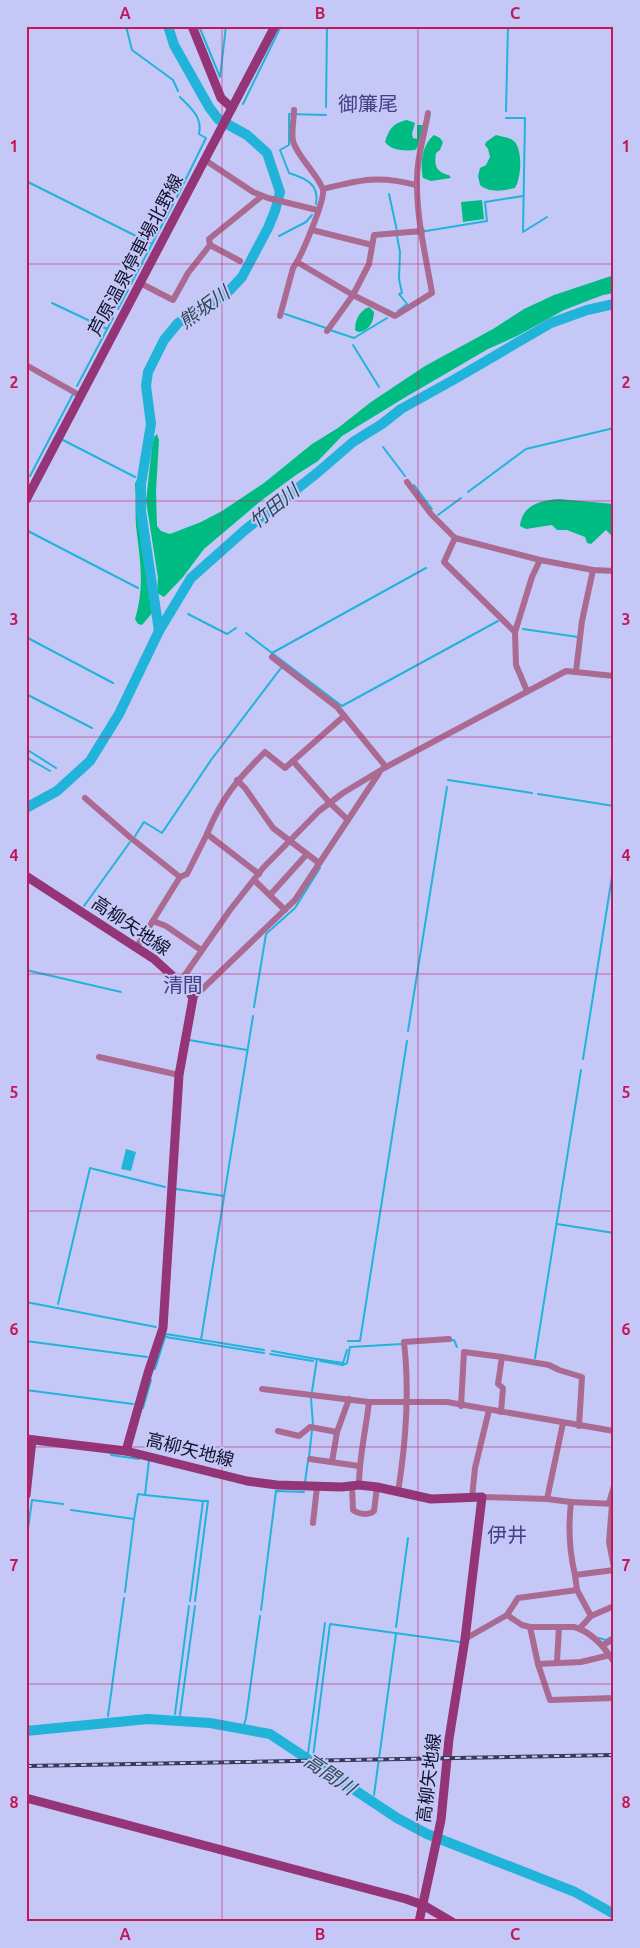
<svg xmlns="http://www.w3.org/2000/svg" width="640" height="1948" viewBox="0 0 640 1948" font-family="Ubuntu,'Noto Sans JP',sans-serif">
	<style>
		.green { fill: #00bc82 }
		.water { fill: #22b3da }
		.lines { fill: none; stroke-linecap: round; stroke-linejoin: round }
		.stream { stroke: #22b3da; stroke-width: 2 }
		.river { stroke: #22b3da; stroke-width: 10 }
		.street { stroke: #aa6a92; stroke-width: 6 }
		.secondary { stroke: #933576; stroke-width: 9 }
		.rail-casing { stroke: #393959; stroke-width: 4 }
		.rail { stroke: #c5c8f7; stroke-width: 2; stroke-dasharray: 5.5; stroke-linecap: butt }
		.grid { fill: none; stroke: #c2185b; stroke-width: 1; stroke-opacity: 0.55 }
		.labels { text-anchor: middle; stroke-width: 4; stroke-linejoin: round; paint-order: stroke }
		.street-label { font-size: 18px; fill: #13122e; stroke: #c5c8f7 }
		.water-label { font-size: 19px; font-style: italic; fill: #2c4852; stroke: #c5c8f7 }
		.quarter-label { font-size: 20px; fill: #434083; stroke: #c5c8f7 }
		.neatline { fill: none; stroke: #c2185b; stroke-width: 2 }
		.grid-label { font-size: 16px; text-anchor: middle; font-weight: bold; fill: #c2185b }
	</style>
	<rect width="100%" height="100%" fill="#c5c8f7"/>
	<!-- green -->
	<g class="green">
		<path d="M407,120l8,3 -3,11 1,4 4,1v-14h7l-7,23 -2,2c-11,1 -23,1 -30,-8 4,-13 8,-19 22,-22z"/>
		<path d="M434,135l6,3 3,4 -3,8 -4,3c-2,12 0,19 13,22l2,3 -20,3 -8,-3c-3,-15 -1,-33 11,-43z"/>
		<path d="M496,135c7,2 14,2 19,7 8,11 6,36 0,46 -11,3 -26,5 -35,-3l-2,-9 2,-8 6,-3 4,-8 -2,-8 -3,-4 1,-3z"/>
		<path d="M482,200l2,19 -21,3 -2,-20z"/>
		<path d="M614,275v18l-11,2 -39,15 -47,26 -29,13 -84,49 -62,38 -24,25 -22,14 -34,25 -58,49 -21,28 -19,20 -7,-4 1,-15 -12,-77 6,-54 2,-10 3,-3 2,6 -3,51 1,35 4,5 9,3 31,-12 21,-11 42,-28 48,-39 26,-16 33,-26 54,-36 68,-37 31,-20 30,-14z"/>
		<path d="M369,307l5,5c0,10 -6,20 -16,20l-3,-2c0,-10 4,-19 14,-23z"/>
		<path d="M138,479c3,9 1,31 2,43 3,28 8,56 12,85v6l-10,12 -4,-1 -3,-5c10,-33 5,-60 1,-93 -1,-14 0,-29 -1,-43z"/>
		<path d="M559,499l55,5v30l-2,2 -6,-6 -15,14 -4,-1 -2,-6 -18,-7h-10l-5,-5 -26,4 -6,-3c2,-21 21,-26 39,-27z"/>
	</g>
	<!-- water -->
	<path class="water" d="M126,1149l10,3 -5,19 -10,-2z"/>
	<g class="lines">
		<!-- stream -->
		<g class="stream">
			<path d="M126,26l6,24 41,30 5,11"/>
			<path d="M199,26l21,51 6,-51"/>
			<path d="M243,104l38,-78"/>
			<path d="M326,107l1,-81"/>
			<path d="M506,111l2,-85"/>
			<path d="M506,118h19l-2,114 24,-15"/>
			<path d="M26,181l126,63"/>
			<path d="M389,194l8,37"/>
			<path d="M177,197l29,-59 -7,-4c4,-16 -8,-26 -19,-37"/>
			<path d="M316,204c4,-20 -11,-26 -27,-31l-9,-23 9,-5v-31l37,1"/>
			<path d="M426,231l61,-10 -2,-19 38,-6"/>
			<path d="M279,236l27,-14 6,-7"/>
			<path d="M397,236l3,16 -1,27 3,14 -3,1 8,10 -9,7"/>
			<path d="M131,284l43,-82"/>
			<path d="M52,303l55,26"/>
			<path d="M118,309l10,-19"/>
			<path d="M285,314l41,14"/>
			<path d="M330,330l24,8 33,-20"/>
			<path d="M353,345l26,42"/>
			<path d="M77,386l36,-68"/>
			<path d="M63,440l72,37"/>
			<path d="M383,447l22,29"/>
			<path d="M30,476l43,-82"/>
			<path d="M26,483l2,-3"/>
			<path d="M414,485l18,24"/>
			<path d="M468,492l58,-43 88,-21"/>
			<path d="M438,515l23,-17"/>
			<path d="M26,530l112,58"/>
			<path d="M188,614l39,20 9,-6"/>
			<path d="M523,629l55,8"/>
			<path d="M246,633l26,20 154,-85"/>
			<path d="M26,637l87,46"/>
			<path d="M272,653l70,53 156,-85"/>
			<path d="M26,694l66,34"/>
			<path d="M26,749l30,19"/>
			<path d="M26,757l24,14"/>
			<path d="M448,780l84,13"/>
			<path d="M538,794l76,12"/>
			<path d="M135,836l9,-14 18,11 49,-73 70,-92"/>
			<path d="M84,906l46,-64"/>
			<path d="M26,970l95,22"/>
			<path d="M254,1007l12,-73 29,-26 25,-40"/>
			<path d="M408,1031l39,-244"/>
			<path d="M189,1040l58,10"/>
			<path d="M583,1059l31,-195"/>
			<path d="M176,1189l48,7"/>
			<path d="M557,1224l57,9"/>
			<path d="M26,1302l130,25"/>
			<path d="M58,1304l32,-136 75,19"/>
			<path d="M166,1337l98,16"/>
			<path d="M201,1340l52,-324"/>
			<path d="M26,1341l121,16"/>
			<path d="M348,1341h12l47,-300"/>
			<path d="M449,1341l5,-1 3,7"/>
			<path d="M272,1351l44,8"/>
			<path d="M270,1354l43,7"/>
			<path d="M535,1358l46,-288"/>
			<path d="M320,1361l23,4 4,-2 3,-16 52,-3"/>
			<path d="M155,1369l11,-35 98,16"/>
			<path d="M26,1390l107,14"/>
			<path d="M312,1391l5,-32 26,4 4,-13"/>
			<path d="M311,1398l2,27"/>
			<path d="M143,1408l8,-28"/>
			<path d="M111,1455l28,4"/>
			<path d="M309,1457l3,-27"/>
			<path d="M305,1482l3,-21"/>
			<path d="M145,1495l58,6 -13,100"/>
			<path d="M71,1510l63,9 -9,73"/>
			<path d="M134,1519l4,-25 7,1 4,-35"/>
			<path d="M26,1543l6,-43 31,4"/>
			<path d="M195,1601l13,-100h-5"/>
			<path d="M261,1610l15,-119 28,1"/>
			<path d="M396,1627l12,-89"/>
			<path d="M599,1638l7,2 8,-5"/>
			<path d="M175,1714l14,-108"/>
			<path d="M180,1715l15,-109"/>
			<path d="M108,1716l16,-118"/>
			<path d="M243,1728l3,-10 14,-102"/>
			<path d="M308,1754l17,-131"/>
			<path d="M313,1757l17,-133 130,18"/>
			<path d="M374,1795l22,-161"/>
		</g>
		<!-- river -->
		<g class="river">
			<path d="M159,631l-18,-120v-27l10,-60 -5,-38 2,-14 16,-32 14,-17 48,-29 16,-17 26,-49 7,-17 5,-19 -13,-39 -20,-18 -29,-16 -9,-12 -35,-62 -6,-19"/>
			<path d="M26,808l31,-17 33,-30 29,-47 40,-83 32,-53 54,-48 72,-57 36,-31 29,-18 19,-15 54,-30 96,-56 36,-13 27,-6"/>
			<path d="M26,1731l122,-12 62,4 60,11 127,84 30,16 148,58 39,22"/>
		</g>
		<!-- street -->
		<g class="street">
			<path d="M205,160l48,32 15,6 49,12"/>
			<path d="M323,189c37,-9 55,-14 93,-4"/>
			<path d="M312,230l60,15"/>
			<path d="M210,245l-1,-6 53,-43"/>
			<path d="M297,262l56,33 42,21 37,-23c-6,-36 -15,-72 -15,-108 -1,-24 7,-48 11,-72"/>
			<path d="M140,283l33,17 15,-27 22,-28 30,16"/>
			<path d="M280,316l13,-48c8,-10 32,-68 30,-78 -3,-13 -27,-35 -30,-49 -2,-9 1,-22 1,-31"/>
			<path d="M327,331l26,-36 16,-31 5,-29 48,-4"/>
			<path d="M26,365l55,31"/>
			<path d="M407,482l24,32 24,24 85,22 53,10 21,1"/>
			<path d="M455,538l-11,24 71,70 1,33 11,26"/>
			<path d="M515,632l17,-55 8,-17"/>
			<path d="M272,657l65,50 49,60"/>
			<path d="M576,671l6,-50 11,-51"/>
			<path d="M293,761l37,42 18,17"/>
			<path d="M237,780l8,8 28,40 46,35"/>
			<path d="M85,798l46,40 49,39 -44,71"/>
			<path d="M207,834c15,-37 30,-54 58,-82l20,16 59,-52"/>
			<path d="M180,877l7,-3 20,-40 52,40"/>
			<path d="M254,880l31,30"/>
			<path d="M270,895l37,-41"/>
			<path d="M153,921l13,5 35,24"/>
			<path d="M180,982l50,-72 33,-42 56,-57 24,-18 43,-26 180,-96 48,5"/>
			<path d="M193,998l102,-98 84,-127"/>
			<path d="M99,1057l80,18"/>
			<path d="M502,1357l47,8 10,5 23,7 -3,49"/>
			<path d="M262,1389l107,13h78l167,29"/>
			<path d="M461,1406l3,-54 38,5 -4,27 5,4 -2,24"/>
			<path d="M278,1431l21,5 11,-9 27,5"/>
			<path d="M310,1459l49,7"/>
			<path d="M332,1462l5,-30 12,-33"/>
			<path d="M359,1485c0,-28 7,-55 10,-83"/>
			<path d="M352,1486l1,24c5,4 16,6 21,1l3,-24"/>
			<path d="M398,1492c8,-50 12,-99 6,-150l45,-3"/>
			<path d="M482,1497l65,2 24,3 43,2"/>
			<path d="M472,1498l3,-30 14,-58"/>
			<path d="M547,1499l16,-76"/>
			<path d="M571,1502c-3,26 -2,48 4,73"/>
			<path d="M609,1503l5,-17"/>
			<path d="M612,1504l-3,38 5,26"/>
			<path d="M313,1523l4,-36"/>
			<path d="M507,1615l11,-17 59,-8"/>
			<path d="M591,1616l-14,-26 -2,-15 39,-5"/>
			<path d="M530,1627l8,37 12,36 64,-2"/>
			<path d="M580,1628l11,-12 23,-10"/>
			<path d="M465,1639l42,-24 15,10 8,2h44c18,5 30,19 40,35"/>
			<path d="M603,1645l11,-6"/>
			<path d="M557,1662l2,-35"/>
			<path d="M538,1664l43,-2 29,-7"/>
		</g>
		<!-- secondary -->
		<g class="secondary">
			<path d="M192,26l29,72 11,10"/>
			<path d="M26,500l249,-474"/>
			<path d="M26,876l128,83 34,31 5,8 -14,77 -16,253 -15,45 -22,78"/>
			<path d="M26,1439l100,12 121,30 30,4 65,2 17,-2 18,2 54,12 51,-2 -17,142 -16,100 -8,81 -22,102"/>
			<path d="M26,1495l6,-55"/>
			<path d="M26,1798l380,101 17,6 29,17"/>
		</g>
		<!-- rail casing -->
		<g class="rail-casing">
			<path id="rail" d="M26,1766l588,-11"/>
		</g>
		<!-- rail -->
		<use href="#rail" class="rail"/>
	</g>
	<!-- grid -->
	<path class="grid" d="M222,26v1896M418,26v1896M26,264h588M26,501h588M26,737h588M26,974h588M26,1211h588M26,1447h588M26,1684h588"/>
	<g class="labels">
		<!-- street labels -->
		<g class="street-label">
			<text transform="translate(136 255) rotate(-62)" y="6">芦原温泉停車場北野線</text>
			<text transform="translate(131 926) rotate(34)" y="6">高柳矢地線</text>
			<text transform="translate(190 1450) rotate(14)" y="6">高柳矢地線</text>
			<text transform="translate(429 1778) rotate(-83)" y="6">高柳矢地線</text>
		</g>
		<!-- water labels -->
		<g class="water-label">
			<text transform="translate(204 307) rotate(-36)" y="7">熊坂川</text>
			<text transform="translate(274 506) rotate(-39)" y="7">竹田川</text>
			<text transform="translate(330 1774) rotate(34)" y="7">高間川</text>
		</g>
		<!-- quarter labels -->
		<g class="quarter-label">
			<text x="368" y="111">御簾尾</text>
			<text x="183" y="992">清間</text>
			<text x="507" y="1542">伊井</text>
		</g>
	</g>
	<!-- border -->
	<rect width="640" height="1948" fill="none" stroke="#c5c8f7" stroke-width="55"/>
	<rect x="28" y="28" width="584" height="1892" class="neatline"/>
	<g class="grid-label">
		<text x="125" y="19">A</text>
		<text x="320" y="19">B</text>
		<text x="515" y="19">C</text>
		<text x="14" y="152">1</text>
		<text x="626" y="152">1</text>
		<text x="14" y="388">2</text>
		<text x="626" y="388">2</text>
		<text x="14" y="625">3</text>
		<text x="626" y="625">3</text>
		<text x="14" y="861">4</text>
		<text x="626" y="861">4</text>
		<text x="14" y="1098">5</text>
		<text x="626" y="1098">5</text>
		<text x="14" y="1335">6</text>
		<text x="626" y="1335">6</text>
		<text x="14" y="1571">7</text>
		<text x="626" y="1571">7</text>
		<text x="14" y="1808">8</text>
		<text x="626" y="1808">8</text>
		<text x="125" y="1940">A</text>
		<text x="320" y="1940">B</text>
		<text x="515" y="1940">C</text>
	</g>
</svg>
